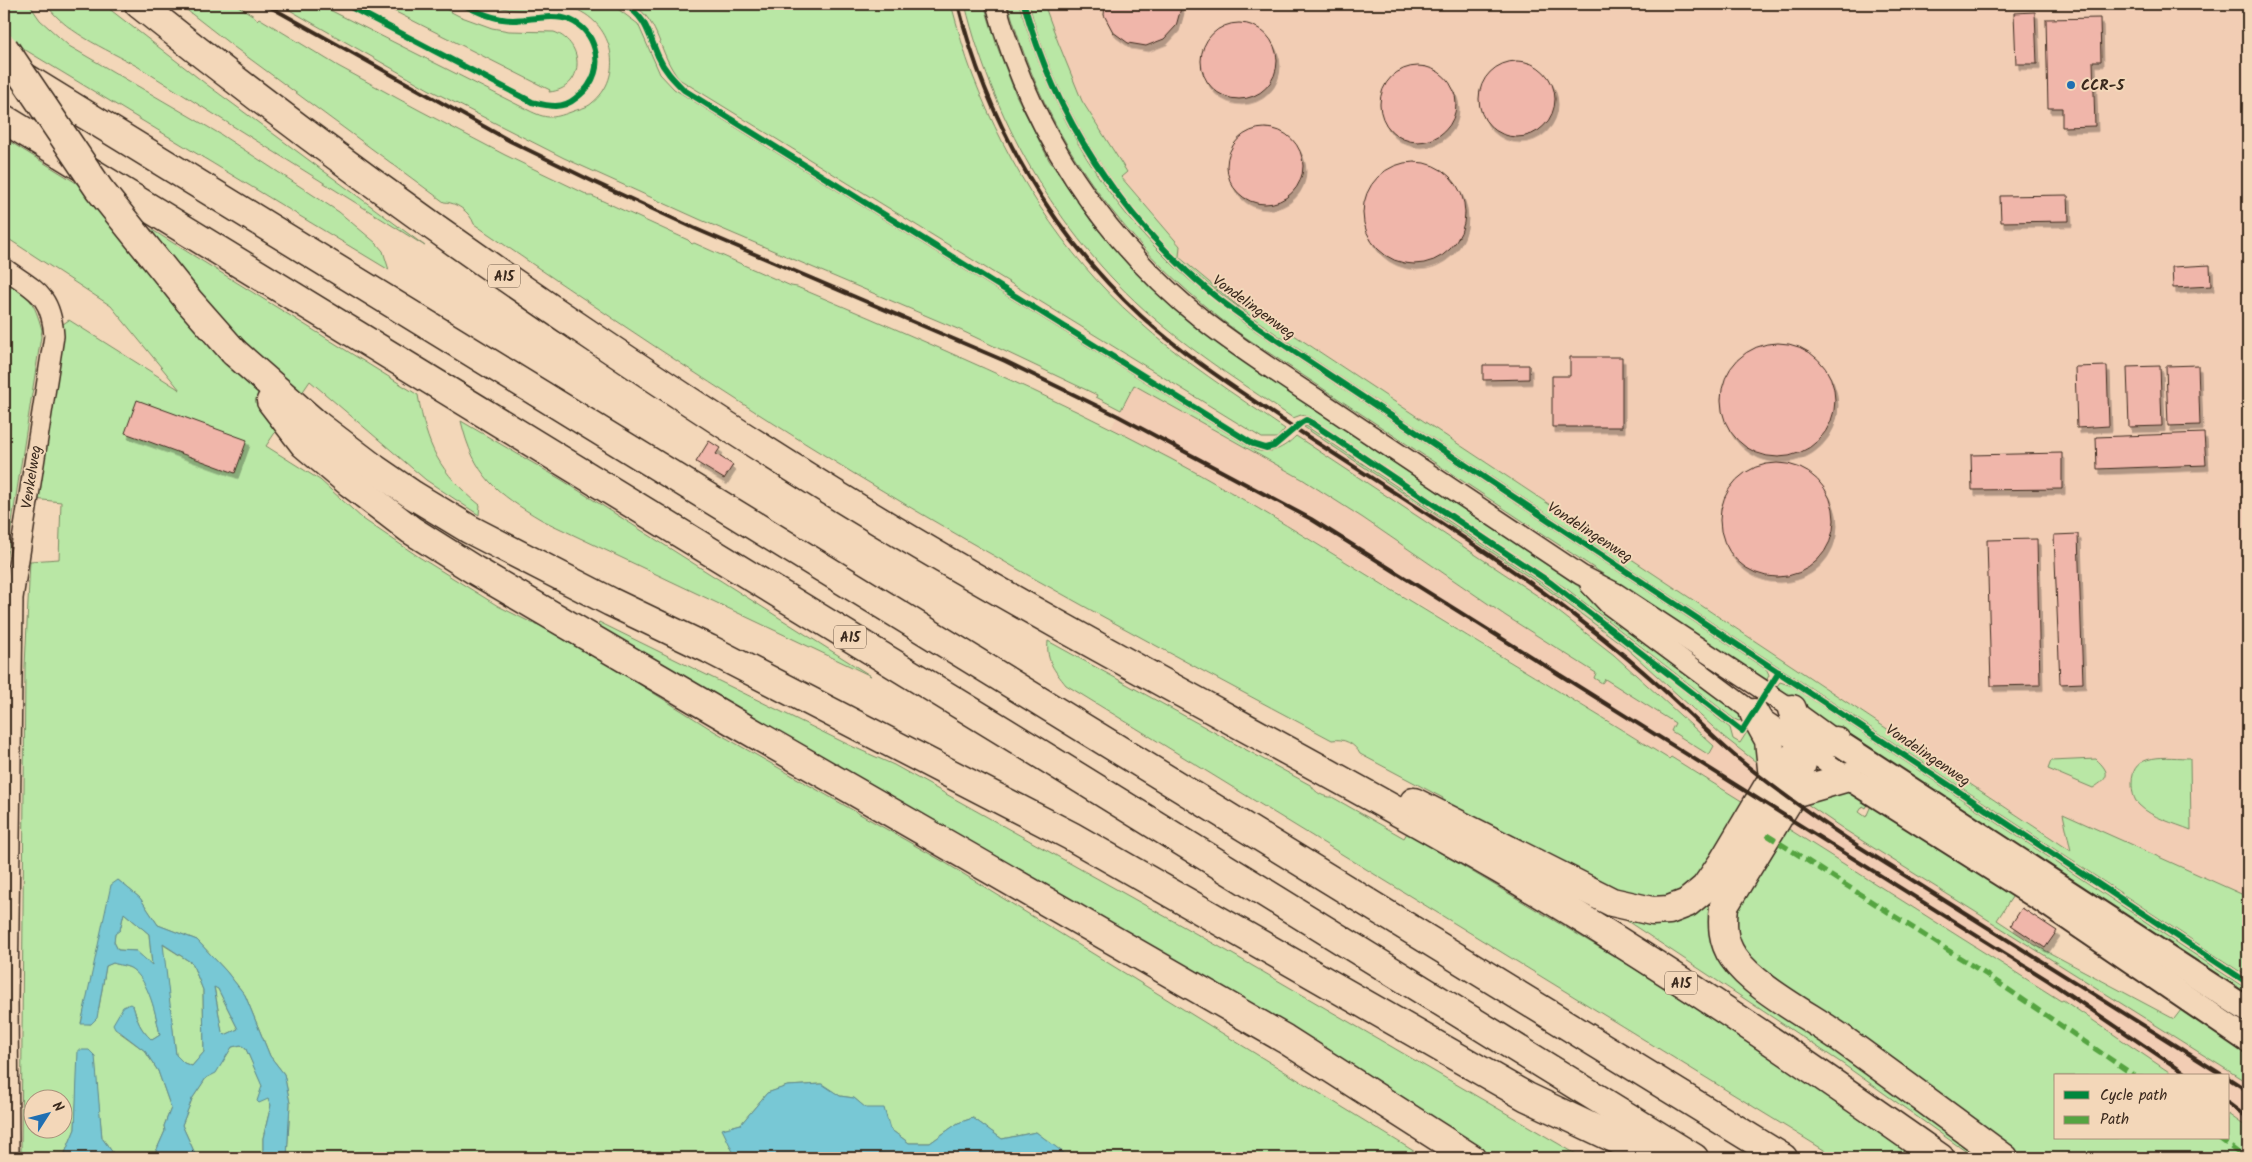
<svg xmlns="http://www.w3.org/2000/svg" width="2252" height="1162" viewBox="0 0 2252 1162" font-family="Kalam,sans-serif">
	<style>
		.built { fill: #f2cdb4 }
		.green { fill: #b9e7a5; stroke: #7a8862; fill-rule: evenodd }
		.water { fill: #78c8d5; stroke: #60898c; fill-rule: evenodd }
		.building { fill: #f0b6aa; stroke: #3b2a1e; filter: url(#shadow) }
		.lines { fill: none; stroke-linecap: round; stroke-linejoin: round }
		.minor-casing { stroke: #3b2a1e; stroke-width: 22 }
		.tertiary-casing { stroke: #3b2a1e; stroke-width: 28 }
		.motorway-casing { stroke: #3b2a1e; stroke-width: 31 }
		.minor { stroke: #f3d7b9; stroke-width: 19 }
		.tertiary { stroke: #f3d7b9; stroke-width: 24 }
		.motorway { stroke: #f3d7b9; stroke-width: 28 }
		.rail { stroke: #3b2a1e; stroke-width: 4 }
		.motorway-bridge-casing { stroke: #3b2a1e; stroke-width: 31; stroke-linecap: butt }
		.motorway-bridge { stroke: #f3d7b9; stroke-width: 28 }
		.quiet { stroke: #54a441; stroke-width: 5; stroke-dasharray: 10 5; stroke-linecap: butt }
		.cycleway-casing { stroke: #f3d7b9; stroke-width: 9 }
		.cycleway { stroke: #00873e; stroke-width: 6 }
		.poi-dot { fill: #1f6fb2; stroke: #f3d7b9; stroke-width: 2 }
		.labels { text-anchor: middle; stroke-width: 4; stroke-linejoin: round; paint-order: stroke }
		.shield { fill: #f3d7b9; stroke: #725e4c; stroke-width: 1 }
		.shield-label { font-size: 14px; font-weight: bold; fill: #3b2a1e }
		.poi-label { font-size: 15px; font-weight: bold; fill: #3b2a1e; stroke: #f3d7b9; text-anchor: start }
		.street-label { font-size: 15px; fill: #3b2a1e; stroke: #f3d7b9 }
	</style>
	<defs>
		<filter id="shadow"><feDropShadow dx="3" dy="5.5" stdDeviation="0" flood-color="#0004"/></filter>
	</defs>
	<rect width="100%" height="100%" fill="#f3d7b9"/>
	<filter id="ink" filterUnits="userSpaceOnUse"><feTurbulence type="fractalNoise" baseFrequency=".02" numOctaves="2"/><feDisplacementMap in="SourceGraphic" scale="10" xChannelSelector="R" yChannelSelector="G"/><feConvolveMatrix kernelMatrix="1 2 1 2 8 2 1 2 1" color-interpolation-filters="sRGB"/></filter>
	<g filter="url(#ink)">
		<!-- built -->
		<g class="built">
			<path d="M1044,4h1204v964l-993,-659 -11,1 -25,-19 -40,-35 1,-10 -59,-70 6,-4 -45,-71 -24,-59z"/>
			<path d="M1134,385l168,94 61,39 142,97 92,59 5,9 3,-5 70,45 17,3 -78,-71 -73,-57 -245,-162 8,-9 243,162 76,56 101,92 41,32 -17,36 -77,-48 -2,2 -180,-112 -250,-151 -128,-68z"/>
			<path d="M1812,799l233,154 203,118v57l-20,-14v-38h-53l-111,-76 -3,1 -274,-173z"/>
		</g>
		<!-- green -->
		<g class="green">
			<path d="M4,4h25l11,16 29,26 151,88 119,78 37,31 7,8 6,19 -385,-233z"/>
			<path d="M46,4h57l103,80 219,162c-93,-58 -186,-116 -280,-175 -32,-20 -77,-35 -99,-67z"/>
			<path d="M179,4h56l19,12 3,4 2,-2 79,48 81,44 86,45 81,39 1,2h5l96,44 4,4 2,-1 97,43 6,1c128,54 251,107 374,172 79,42 153,90 229,136 90,55 179,108 269,164l2,-2 77,48 -48,78 -18,14 -49,2 -193,-95 3,-6 -83,-44c-5,-10 -16,-16 -28,-14 -161,-86 -323,-172 -479,-267 -129,-79 -254,-163 -379,-249 -4,-12 -18,-22 -30,-22l-210,-155z"/>
			<path d="M279,4h39l210,106c18,9 24,9 43,2 7,-3 16,-4 21,-9 33,-26 22,-79 -17,-94 -18,-7 -38,2 -57,1 -11,0 -23,-4 -34,-6h127l27,20 22,50 14,15 579,360c17,7 31,-1 43,-13l245,162 73,57 100,91 -5,9 -38,-24 4,-8 -70,-44 -3,4 -8,-5 2,-5 -90,-57 -143,-98 -61,-39 -168,-94 -13,25 -25,-13 1,-2 -137,-65 -259,-110 -137,-62 -134,-68z"/>
			<path d="M380,4h56l23,12 33,12 17,3 45,1c32,11 31,57 -5,60l1,-2z"/>
			<path d="M633,4h318c7,24 13,49 22,72 35,90 90,179 163,243 46,42 98,75 149,110l-8,9h-15l-583,-359c-21,-26 -18,-56 -46,-75z"/>
			<path d="M965,4h19l13,42 19,49 33,65 42,61 32,38 36,36 29,26 51,38 342,229 164,130 -6,3 -5,-2 -167,-130 -257,-172 -9,-2 -8,3c-45,-30 -90,-59 -132,-94 -98,-81 -166,-198 -196,-320z"/>
			<path d="M1008,4h11c28,95 77,187 150,257 23,23 50,43 76,63l522,346 2,5 -3,7 -527,-349c-114,-85 -193,-192 -231,-329z"/>
			<path d="M1029,4h15l14,38 24,59 45,71 -6,5 59,69 -1,11 54,45 11,8 11,-1 816,542 -8,-37 185,83v80l-914,-604c-50,-34 -102,-67 -147,-107 -73,-66 -134,-167 -158,-262z"/>
			<path d="M4,138l414,257c9,52 21,77 62,110l-1,10 -53,-35 -116,-99 -44,65 54,34 43,39 56,38 79,49 34,17 18,5 164,103 230,131 481,296h-361l-1,-5 -27,-21 -34,7 -29,-21 -15,5 -28,20h-21l-19,-14 -36,-31 -14,-2 -19,-12 -33,2 -21,7 -26,31 -18,5 13,29h-449l3,-55 -6,-29 -14,-18 -25,-61 -19,-24 -29,-31 -39,-15 -18,-27 -22,-18 -37,143 10,1 8,-17 7,-41 7,-3c6,2 15,3 19,6 18,12 24,46 28,66l-8,5c-13,-12 -14,-18 -19,-34l-18,23 30,22 13,20 13,37 -7,18 1,5 -12,27h-33l-7,-5 -11,-15 -8,-82 -15,-6 -4,79 -12,29h-42l4,-492 5,-105 29,-2 2,-57 -27,-3 26,-173 9,-6 111,70 -69,-84 -107,-70zM32,1100h30v30h-30z"/>
			<path d="M4,278c25,17 30,23 38,52l-38,243z"/>
			<path d="M461,421l101,59 309,196 -329,-156c-46,-27 -68,-44 -81,-99z"/>
			<path d="M1306,426l242,161 76,56 106,85 3,11 7,4 12,-19 13,45 -41,-32 -101,-92 -76,-56 -243,-162z"/>
			<path d="M599,622l250,123 45,20 333,186 356,207h-94l-893,-530z"/>
			<path d="M1048,641l264,145c2,6 13,12 20,11l72,41 3,-5 217,129 151,97 144,99h-82l-771,-473c-12,-15 -20,-24 -18,-44z"/>
			<path d="M1780,682l12,4 456,304v14l-473,-315z"/>
			<path d="M2190,758l1,72c-17,-7 -39,-12 -52,-25 -6,-6 -7,-15 -7,-22 -1,-32 36,-25 58,-25z"/>
			<path d="M2096,759c15,14 13,19 -3,29l-45,-19 3,-8z"/>
			<path d="M1842,791l9,1 20,7 -5,9 -3,-2 -4,6 7,5 7,-16 143,90 -19,29 38,25 139,74 10,-13 64,43v34l-403,-253 -38,-26 5,-5z"/>
			<path d="M1787,828l274,173 2,-1 112,76h-119v62h172v-24l20,14v30h-223l-26,-21 -180,-125 -58,-46 -22,-21 -3,-26 5,-15z"/>
			<path d="M1728,868l-14,82 280,208h-19l-135,-96 -216,-143z"/>
			<path d="M124,913l25,21 3,32 -16,-15 -18,-1 -4,-8 1,-9 5,-3z"/>
			<path d="M162,944l30,19 11,27 1,62 -12,14 -8,-3 -8,-8z"/>
			<path d="M214,986l4,3 20,40 -13,6 -3,-2z"/>
			<path d="M241,1045l5,4 25,56 -8,33v20h-66l-15,-33 10,-26 14,-21 10,-6 16,-25z"/>
		</g>
		<!-- water -->
		<g class="water">
			<path d="M118,880l22,18 18,27 39,15 29,31 19,24 25,61 14,18 6,29 -3,55h-24v-20l8,-33 -3,-6 -9,4 -2,-2 5,-15 -16,-37 -5,-4 -9,2 -16,26 -10,5 -14,21 -10,26 15,33h-44l12,-27 -1,-5 7,-18 -13,-37 -13,-20 -30,-23 -2,-4 10,-17 7,-3 3,2c5,16 6,22 19,34l8,-5c-4,-20 -11,-54 -28,-66 -4,-3 -13,-4 -19,-6l-7,3 -9,52 -6,6h-10l30,-139zM124,913l25,21 3,31 -16,-14 -18,-1 -4,-8 1,-8 5,-4zM163,944l29,19 11,27 1,62 -12,14 -8,-3 -8,-8zM214,987l4,2 20,40 -13,6 -3,-3z"/>
			<path d="M78,1050h11l6,6 7,82 11,15 7,5h-57l12,-29z"/>
			<path d="M822,1084l18,12 14,2 12,10h18l6,21 19,14h21l28,-20 15,-5 29,21 34,-7 28,21v5h-328l-14,-29 19,-5 26,-31 20,-7z"/>
		</g>
		<!-- building -->
		<g class="building">
			<path d="M1105,4h75l1,4 -5,18 -12,13 -18,7 -18,-3 -15,-11 -9,-17z"/>
			<path d="M2035,12l2,52h-21l-2,-51z"/>
			<path d="M2100,18l1,43h-8l2,65 -33,1v-19h-14l-2,-89z"/>
			<circle cx="1239" cy="61" r="38"/>
			<circle cx="1517" cy="99" r="38"/>
			<circle cx="1418" cy="104" r="38"/>
			<circle cx="1265" cy="166" r="38"/>
			<circle cx="1414" cy="213" r="51"/>
			<path d="M2068,195l1,26 -68,1 -1,-26z"/>
			<path d="M2210,265l1,21 -38,2 -1,-21z"/>
			<circle cx="1778" cy="400" r="57"/>
			<path d="M1570,357h52v70h-70v-51h18z"/>
			<path d="M1483,365h46v14l-46,1z"/>
			<path d="M2198,365l2,60 -32,1 -2,-60z"/>
			<path d="M2107,366l2,60 -32,2 -2,-61z"/>
			<path d="M2160,366l2,60 -33,1 -2,-60z"/>
			<path d="M137,400l110,40 -12,33 -110,-40z"/>
			<path d="M2204,433l2,32 -109,4 -1,-32z"/>
			<path d="M709,441l11,7 -4,6 17,11 -9,14 -28,-17z"/>
			<path d="M2062,453v36l-90,1 -1,-35z"/>
			<circle cx="1777" cy="520" r="57"/>
			<path d="M2078,534l5,149 -23,1 -6,-149z"/>
			<path d="M2037,539l3,146 -49,1 -4,-146z"/>
			<path d="M2022,908l35,23 -12,17 -34,-23z"/>
		</g>
		<g class="lines">
			<!-- minor casing -->
			<g class="minor-casing">
				<g id="minor">
					<path d="M996,4c33,123 107,237 207,316 47,37 100,69 150,103 76,50 152,101 228,152l35,18 176,116 44,32"/>
					<path d="M4,268c32,23 47,26 50,68l-41,262 -5,401 1,159"/>
					<path d="M1590,585l19,20 145,108 94,64"/>
				</g>
			</g>
			<!-- tertiary casing -->
			<g class="tertiary-casing">
				<g id="tertiary">
					<path d="M1836,741l412,269"/>
					<path d="M1848,777l193,122 207,141"/>
				</g>
			</g>
			<!-- motorway casing -->
			<g class="motorway-casing">
				<g id="motorway">
					<path d="M139,4c148,119 302,231 460,337 95,64 191,127 290,186 200,120 408,225 610,342 152,88 298,188 441,289"/>
					<path d="M21,75l1762,1083"/>
					<path d="M4,119l1001,613 689,426"/>
					<path d="M234,352l82,72 59,45 38,26 56,34 142,73 98,47 362,187 456,261 129,61"/>
					<path d="M271,401l33,43 46,39 61,47 65,41 260,152 549,316 186,119"/>
					<path d="M1792,709l12,37 -1,14 -10,33 -69,113c-2,18 -2,35 9,51 21,31 77,59 109,82 54,39 108,79 162,119"/>
					<path d="M1754,713l15,27 4,38"/>
					<path d="M1793,793l55,-16"/>
					<path d="M1414,802l198,100 40,9 17,-1 18,-7 18,-15 18,-26 50,-84 31,-32 32,-5"/>
				</g>
			</g>
			<!-- minor -->
			<use href="#minor" class="minor"/>
			<!-- tertiary -->
			<use href="#tertiary" class="tertiary"/>
			<!-- motorway -->
			<use href="#motorway" class="motorway"/>
			<!-- rail -->
			<g class="rail">
				<path d="M265,4l245,137 84,41 102,47 309,132 113,55 193,103 738,462 140,95"/>
				<path d="M958,4c29,118 93,229 183,312 44,40 94,72 143,105 86,57 175,111 259,171 39,29 77,59 113,91 27,24 52,50 79,73 39,33 81,62 123,90l366,230"/>
				<path d="M2228,1078l20,13"/>
				<path d="M2228,1103l20,15"/>
			</g>
			<!-- motorway-bridge casing -->
			<g class="motorway-bridge-casing">
				<path id="motorway-bridge" d="M4,48l95,141 90,112 45,51"/>
			</g>
			<!-- motorway-bridge -->
			<use href="#motorway-bridge" class="motorway-bridge"/>
			<!-- quiet -->
			<g class="quiet">
				<path d="M1767,835l220,140 148,101"/>
				<path d="M2219,1138l26,20"/>
			</g>
			<!-- cycleway casing -->
			<g class="cycleway-casing">
				<g id="cycleway">
					<path d="M345,4l187,98c16,4 30,8 44,-4 4,-3 10,-8 13,-13 15,-22 6,-54 -19,-65 -16,-7 -40,0 -57,0 -18,0 -35,-8 -51,-16"/>
					<path d="M624,4c23,14 24,29 34,52 6,14 15,23 26,34l569,354 13,4 8,-2 27,-23 5,-3 6,3 239,160 191,148 37,-59"/>
					<path d="M1024,4c31,113 96,212 186,288 38,31 81,57 121,84l917,607"/>
				</g>
			</g>
			<!-- cycleway -->
			<use href="#cycleway" class="cycleway"/>
		</g>
	</g>
	<!-- markers -->
	<circle class="poi-dot" cx="2071" cy="85" r="5"/>
	<g class="labels">
		<!-- shield labels -->
		<g class="shield">
			<rect x="488" y="264.5" width="32" height="23" rx="4"/>
			<rect x="834" y="625.5" width="32" height="23" rx="4"/>
			<rect x="1665" y="971.5" width="32" height="23" rx="4"/>
		</g>
		<g class="shield-label">
			<text x="504" y="281">A15</text>
			<text x="850" y="642">A15</text>
			<text x="1681" y="988">A15</text>
		</g>
		<!-- poi labels -->
		<g class="poi-label">
			<text x="2081" y="90">CCR-5</text>
		</g>
		<!-- street labels -->
		<g class="street-label">
			<text transform="translate(1254 307) rotate(36)" y="5">Vondelingenweg</text>
			<text transform="translate(31 477) rotate(-81)" y="5">Venkelweg</text>
			<text transform="translate(1590 532) rotate(33)" y="5">Vondelingenweg</text>
			<text transform="translate(1928 755) rotate(34)" y="5">Vondelingenweg</text>
		</g>
	</g>
	<!-- margin -->
	<rect width="2252" height="1162" fill="none" stroke="#f3d7b9" stroke-width="20"/>
	<rect x="10" y="10" width="2232" height="1142" fill="none" stroke="#3b2a1e" stroke-width="2" filter="url(#ink)"/>
	<!-- legend -->
	<rect x="2054" y="1074" width="175" height="65" fill="#f3d7b9" stroke="#a9927b"/>
	<rect x="2064" y="1091" width="25" height="8" fill="#00873e" stroke="#a9927b"/>
	<text x="2100" y="1100" font-size="15" fill="#3b2a1e">Cycle path</text>
	<rect x="2064" y="1116" width="25" height="8" fill="#54a441" stroke="#a9927b"/>
	<text x="2100" y="1124" font-size="15" fill="#3b2a1e">Path</text>
	<!-- north arrow -->
	<g transform="translate(48 1114) rotate(54)"><circle r="24" fill="#f3d7b9" stroke="#a9927b"/>
	<path d="M0-4L9 19L0 12L-9 19Z" fill="#1f6fb2"/>
	<text y="-8" font-size="14" font-weight="bold" text-anchor="middle" fill="#3b2a1e">N</text>
	</g>
</svg>
